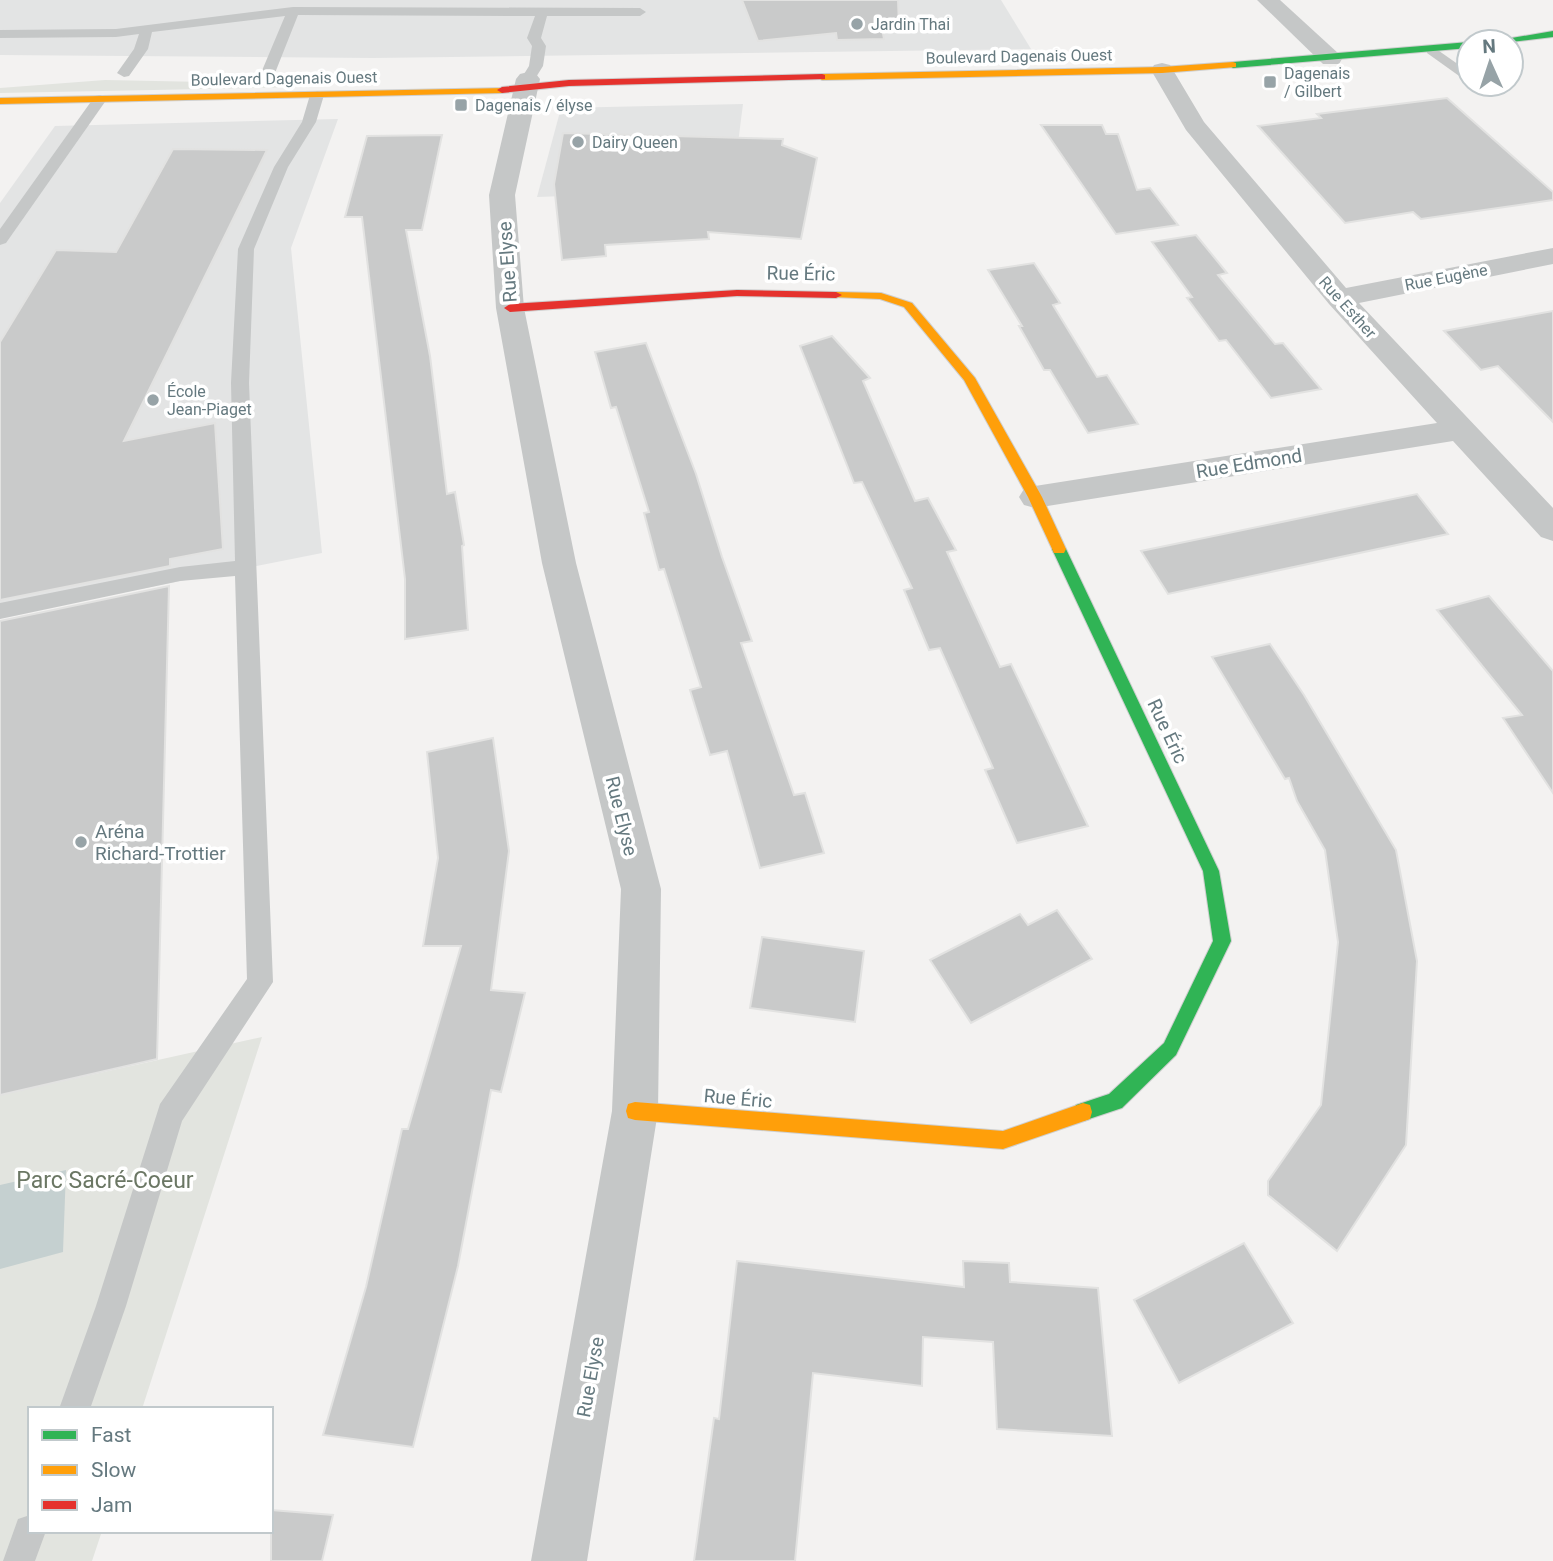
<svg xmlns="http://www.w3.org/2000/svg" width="1553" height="1561" viewBox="0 0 1553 1561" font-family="Roboto,sans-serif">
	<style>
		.built { fill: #e3e4e4 }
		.green { fill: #e2e4df }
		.water { fill: #c5d0d0 }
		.building { fill: #c9caca; stroke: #e2e2e1; stroke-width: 2 }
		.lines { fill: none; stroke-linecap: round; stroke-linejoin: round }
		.fast-casing { stroke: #cecfcf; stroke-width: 2 }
		.slow-casing { stroke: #cecfcf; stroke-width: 2 }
		.jam-casing { stroke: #cecfcf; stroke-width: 2 }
		.lane { fill: #c5c7c7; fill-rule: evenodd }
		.street { fill: #c5c7c7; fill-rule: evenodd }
		.fast { fill: #30b455; fill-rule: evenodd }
		.slow { fill: #ff9f0a; fill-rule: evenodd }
		.jam { fill: #e5322d; fill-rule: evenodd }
		.poi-dot { fill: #97a3a7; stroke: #fff; stroke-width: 2.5 }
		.labels { text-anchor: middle; stroke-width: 7; stroke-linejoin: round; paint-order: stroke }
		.far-poi-label { font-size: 16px; fill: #65797f; stroke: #fff; text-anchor: start }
		.far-street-label { font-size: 16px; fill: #65797f; stroke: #fff }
		.street-label { font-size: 19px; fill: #65797f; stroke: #fff }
		.poi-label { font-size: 19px; fill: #65797f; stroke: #fff; text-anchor: start }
		.near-park-label { font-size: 23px; fill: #6b7764; stroke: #fff }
	</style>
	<rect width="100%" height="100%" fill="#f3f2f1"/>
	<!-- built -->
	<g class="built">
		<path d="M0,0h1001l30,49 -658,9 -373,-3z"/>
		<path d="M743,104l-11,86 -195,7 24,-89z"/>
		<path d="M338,119l-47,129 31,305 -322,64v-414l55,-77z"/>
	</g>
	<!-- green -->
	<g class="green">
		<path d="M105,80l196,4 -1,3 -300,6v-5z"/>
		<path d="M262,1037l-120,372h-112v122h72l-10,30h-92v-466z"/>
	</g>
	<!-- water -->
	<path class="water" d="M66,1170l-3,82 -63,17v-84z"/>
	<!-- building -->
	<g class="building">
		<path d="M742,0h156l1,27 -17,1 2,11 -47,1 -1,-7 -78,8z"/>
		<path d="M1447,98l106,94v8l-132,19 -8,-7 -68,11 -87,-97 63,-8 -4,-4z"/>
		<path d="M1041,125h61l4,9h12l19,56 13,-2 28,37 -62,9z"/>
		<path d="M563,133l220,6 -1,6 35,13 -16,81 -93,-7 1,7 -104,6 1,11 -44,4 -8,-76z"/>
		<path d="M442,135l-20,95h-16l24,126 17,138 8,-2 9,53 -2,1 6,84 -63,9v-60l-43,-362h-17l22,-81z"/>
		<path d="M173,149l94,1 -143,291 91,-18 8,126 -53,10v7l-170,34v-258l56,-92 60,2z"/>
		<path d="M1196,235l31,38 -9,2 57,69 8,-1 38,46 -50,9 -45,-58 -7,1 -32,-43 5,-1 -40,-55z"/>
		<path d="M1034,263l26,40 -7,2 44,72 10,-2 31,49 -50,9 -38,-63h-6l-25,-44h3l-34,-56z"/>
		<path d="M1553,311v111l-55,-56 -17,4 -37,-39z"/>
		<path d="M832,336l38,42 -7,3 52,120 13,-3 28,52 -9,2 53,115 11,-3 77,162 -71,17 -32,-73 8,-2 -53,-120 -11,2 -25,-60 8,-2 -50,-106 -8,1 -54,-137z"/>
		<path d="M646,343l50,131 26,83 30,84 -11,2 53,152 11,-2 19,60 -64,15 -33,-117 -17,4 -20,-65 11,-3 -37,-118 -5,1 -15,-57 5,-1 -33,-105 -5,1 -16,-56z"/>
		<path d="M1417,494l31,40 -280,60 -27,-43z"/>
		<path d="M169,586l-12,473 -157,36v-474z"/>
		<path d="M1489,596l64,75v122l-50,-75 19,-3 -85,-105z"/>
		<path d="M1270,644l34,51 92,155 21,111 -11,184 -69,106 -69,-56v-14l53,-76 17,-163 -13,-92 -28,-49 -8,-23 -4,1 -73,-122z"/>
		<path d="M493,738l16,113 -18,139 34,3 -24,99 -10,-2 -33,176 -45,181 -90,-12 43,-148 36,-158h6l53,-183h-38l15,-88 -11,-106z"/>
		<path d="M1057,910l35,49 -121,64 -41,-63 90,-46 8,11z"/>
		<path d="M762,937l102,14 -9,71 -105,-14z"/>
		<path d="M1244,1243l49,80 -114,60 -45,-83z"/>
		<path d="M737,1261l227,26 -1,-26 46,2 1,19 88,6 14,148 -115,-7 -4,-87 -70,-5 -1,49 -109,-13 -18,188h-101l20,-143 5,1z"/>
		<path d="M271,1510l62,5 -11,46h-51z"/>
	</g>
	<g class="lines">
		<!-- fast casing -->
		<g class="fast-casing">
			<g id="fast">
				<path d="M1553,31v6l-42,5h-23z"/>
				<path d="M1469,42v6l-236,20 -5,-3 5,-3z"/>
				<path d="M1059,544l7,5 153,322 12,70 -55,114 -54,53 -39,13 -7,-2 -2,-7 2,-7 33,-11 55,-51 49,-102 -10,-70 -151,-322z"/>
			</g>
		</g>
		<!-- slow casing -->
		<g class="slow-casing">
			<g id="slow">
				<path d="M1233,62l3,1v4l-74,6 -340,7 -5,-3 5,-3 340,-7z"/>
				<path d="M505,88l2,2 -5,3 -502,11v-6z"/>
				<path d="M836,292l45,1 31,10 63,75 67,119 24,52 -2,4h-10l-26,-56 -64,-117 -60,-73 -24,-8 -48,-2 -2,-2z"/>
				<path d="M635,1102l368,29 80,-28 7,2 2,7 -2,7 -87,30 -368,-29 -7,-2 -2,-7 2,-7z"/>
			</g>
		</g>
		<!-- jam casing -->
		<g class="jam-casing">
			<g id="jam">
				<path d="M822,74l3,1v4l-256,7 -67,7 -5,-3 5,-3 67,-7z"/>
				<path d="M737,290l99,2 6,3 -6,3 -99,-2 -227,16 -6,-4 6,-4z"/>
			</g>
		</g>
		<!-- lane -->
		<g class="lane">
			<path d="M293,7l347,1 6,4 -6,4h-93l-6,22 5,8 -3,20 -10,16 -5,1 -7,-4 8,-13 3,-20 -5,-8 8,-22 -237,-1 -23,58 -7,4 -7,-4 24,-57 -133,16 -4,17 -19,27 -5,1 -7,-4 17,-24 5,-15 -23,3 -116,1v-8l116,-1z"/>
			<path d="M1432,46l37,26v11l-42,-30v-6z"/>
			<path d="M317,91l7,4 -8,27 -28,45 -34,82 -5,134 24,599 -91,139 -56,185 -36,103h-31l37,-103 64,-202 87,-125 -12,-403 -55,5 -180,38v-16l180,-36 55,-6 -4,-178 7,-134 36,-82 28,-45 8,-27z"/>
			<path d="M100,95l7,4 -101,144 -6,2v-16l95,-133z"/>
			<path d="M30,1515v16h16l-11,30h-32l15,-42z"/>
		</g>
		<!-- street -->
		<g class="street">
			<path d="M1257,0h23l59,54 3,5 -3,5h-16z"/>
			<path d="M1162,63l8,2 34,57 142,166 207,-40v16l-194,39 194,205v33l-12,-4 -88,-96 -418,67 -11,-3 -5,-8 5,-8 11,-3 402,-63 -108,-119 -143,-174 -35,-60 3,-5z"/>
			<path d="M528,72l8,2 4,5 -25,116 9,113 52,255 85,326 -3,222 -71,450h-56l81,-450 9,-222 -79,-326 -46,-255 -7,-113 27,-116 4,-5z"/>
		</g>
		<!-- fast -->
		<use href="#fast" class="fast"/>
		<!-- slow -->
		<use href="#slow" class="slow"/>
		<!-- jam -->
		<use href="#jam" class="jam"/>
	</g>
	<!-- markers -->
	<g class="poi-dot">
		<circle cx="857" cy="24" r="7"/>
		<rect x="1263" y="75" width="14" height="14" rx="3.5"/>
		<rect x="454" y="98" width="14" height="14" rx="3.5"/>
		<circle cx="578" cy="142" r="7"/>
		<circle cx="153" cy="400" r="7"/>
		<circle cx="81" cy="842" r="7"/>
	</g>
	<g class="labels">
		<!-- far-poi labels -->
		<g class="far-poi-label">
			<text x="871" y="30">Jardin Thai</text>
			<text x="1284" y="79">Dagenais<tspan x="1284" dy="18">/ Gilbert</tspan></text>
			<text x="475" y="111">Dagenais / élyse</text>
			<text x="592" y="148">Dairy Queen</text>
			<text x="167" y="397">École<tspan x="167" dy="18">Jean-Piaget</tspan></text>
		</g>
		<!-- far-street labels -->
		<g class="far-street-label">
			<text transform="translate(1019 56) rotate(-1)" y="6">Boulevard Dagenais Ouest</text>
			<text transform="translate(284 78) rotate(-1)" y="6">Boulevard Dagenais Ouest</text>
			<text transform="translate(1446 277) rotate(-11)" y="6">Rue Eugène</text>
			<text transform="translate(1348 307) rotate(48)" y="6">Rue Esther</text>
		</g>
		<!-- street labels -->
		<g class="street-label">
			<text transform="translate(507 262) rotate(-94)" y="7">Rue Elyse</text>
			<text transform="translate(801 273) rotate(1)" y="7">Rue Éric</text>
			<text transform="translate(1249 463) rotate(-9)" y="7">Rue Edmond</text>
			<text transform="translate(1168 731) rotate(65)" y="7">Rue Éric</text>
			<text transform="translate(622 816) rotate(76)" y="7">Rue Elyse</text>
			<text transform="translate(738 1098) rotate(5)" y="7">Rue Éric</text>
			<text transform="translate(590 1377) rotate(-80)" y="7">Rue Elyse</text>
		</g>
		<!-- poi labels -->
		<g class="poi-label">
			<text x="95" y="838">Aréna<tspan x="95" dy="22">Richard-Trottier</tspan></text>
		</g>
		<!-- near-park labels -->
		<g class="near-park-label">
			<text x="105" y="1188">Parc Sacré-Coeur</text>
		</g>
	</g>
	<!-- legend -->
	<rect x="28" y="1407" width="245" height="126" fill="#ffffff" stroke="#c1c9cc" stroke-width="2"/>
	<rect x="42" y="1430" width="35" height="10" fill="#30b455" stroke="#c1c9cc" stroke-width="2"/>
	<text x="91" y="1442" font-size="21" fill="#65797f">Fast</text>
	<rect x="42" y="1465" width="35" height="10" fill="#ff9f0a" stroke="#c1c9cc" stroke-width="2"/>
	<text x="91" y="1477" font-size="21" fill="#65797f">Slow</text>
	<rect x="42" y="1500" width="35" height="10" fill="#e5322d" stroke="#c1c9cc" stroke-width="2"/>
	<text x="91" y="1512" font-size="21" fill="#65797f">Jam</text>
	<!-- north arrow -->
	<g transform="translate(1490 63) rotate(357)"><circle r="33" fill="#ffffff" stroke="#c1c9cc" stroke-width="2"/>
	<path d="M0-5L12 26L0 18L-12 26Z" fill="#97a3a7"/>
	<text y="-10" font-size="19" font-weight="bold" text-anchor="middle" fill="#65797f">N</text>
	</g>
</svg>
